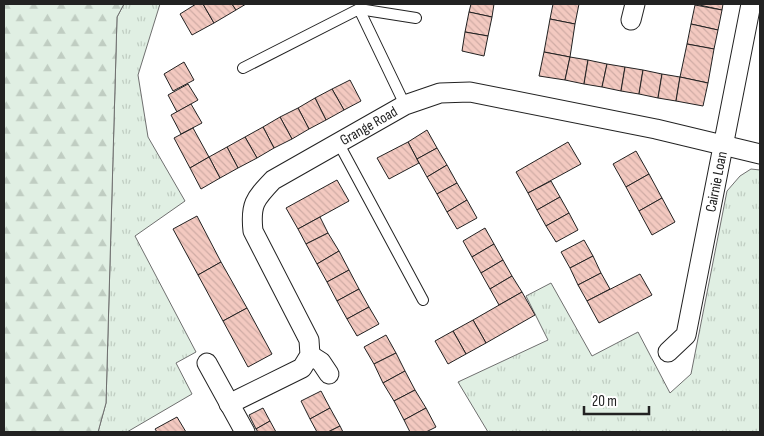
<svg xmlns="http://www.w3.org/2000/svg" width="764" height="436" viewBox="0 0 764 436" font-family="'Sofia Sans Condensed',sans-serif">
	<style>
		.grass { fill: url(#grass-tufts); stroke: #6f6f6f }
		.forest { fill: url(#forest-firs); stroke: #6f6f6f }
		.building { fill: url(#building-back-hatch); stroke: #222 }
		.lines { fill: none; stroke-linecap: round; stroke-linejoin: round }
		.service-casing { stroke: #222; stroke-width: 12 }
		.minor-casing { stroke: #222; stroke-width: 21 }
		.service { stroke: #fff; stroke-width: 10 }
		.minor { stroke: #fff; stroke-width: 19 }
		.labels { text-anchor: middle; stroke-width: 4; stroke-linejoin: round; paint-order: stroke }
		.street-label { font-size: 15px; fill: #222; stroke: #fff }
	</style>
	<defs>
		<pattern id="grass-tufts" width="24" height="20" patternUnits="userSpaceOnUse" patternTransform="scale(1.25)"><rect width="24" height="20" fill="#e0efe3"/><path d="M3 7l-1-3M5 7V3M7 7l1-3M15 17l-1-3M17 17v-4M19 17l1-3" fill="none" stroke="#c0cdc2"/></pattern>
		<pattern id="forest-firs" width="22" height="20" patternUnits="userSpaceOnUse" patternTransform="scale(1.25)"><rect width="22" height="20" fill="#e0efe3"/><path d="M5 1l3.5 6h-7zM16 11l3.5 6h-7z" fill="#c0cdc2"/></pattern>
		<pattern id="building-back-hatch" width="6" height="6" patternUnits="userSpaceOnUse" patternTransform="scale(1.25)"><rect width="6" height="6" fill="#f3c9c0"/><path d="M-1 5l2 2M0 0l6 6M5-1l2 2" fill="none" stroke="#d0aca5"/></pattern>
	</defs>
	<rect width="100%" height="100%" fill="#fff"/>
	<!-- grass -->
	<g class="grass">
		<path d="M124,4h36l-22,71 10,62 37,64 -50,35 61,116 -20,11 16,31 -65,38h-29l8,-29 11,-386z"/>
		<path d="M751,169l9,1v262h-272l-30,-50 90,-42 -22,-44 25,-13 41,73 46,-24 32,61 21,-19 36,-183 13,-15z"/>
	</g>
	<!-- forest -->
	<path class="forest" d="M4,4h120l-7,13 -11,386 -8,29h-94z"/>
	<!-- building -->
	<g class="building">
		<path d="M196,4h7l11,19 -22,12 -12,-21z"/>
		<path d="M203,4h29l4,6 -22,13z"/>
		<path d="M232,4h14l-10,6z"/>
		<path d="M471,4h23l-2,13 -23,-5z"/>
		<path d="M553,4h26l-4,20 -25,-5z"/>
		<path d="M695,4h28l-1,6z"/>
		<path d="M695,5l27,5 -4,20 -27,-6z"/>
		<path d="M469,12l23,5 -4,19 -23,-4z"/>
		<path d="M550,19l25,5 -5,33 -26,-5z"/>
		<path d="M691,24l27,6 -4,19 -27,-5z"/>
		<path d="M465,32l23,4 -4,20 -22,-5z"/>
		<path d="M687,44l27,5 -6,34 -28,-6z"/>
		<path d="M544,52l26,5 -5,23 -26,-4z"/>
		<path d="M570,57l18,3 -4,24 -19,-4z"/>
		<path d="M588,60l19,4 -5,23 -18,-3z"/>
		<path d="M184,62l10,18 -21,11 -9,-17z"/>
		<path d="M607,64l18,3 -4,24 -19,-4z"/>
		<path d="M625,67l18,3 -4,24 -18,-3z"/>
		<path d="M643,70l19,4 -4,24 -19,-4z"/>
		<path d="M662,74l18,3 -4,24 -18,-3z"/>
		<path d="M680,77l28,6 -5,23 -27,-5z"/>
		<path d="M350,80l11,21 -17,9 -12,-21z"/>
		<path d="M188,84l10,16 -21,12 -9,-17z"/>
		<path d="M332,89l12,21 -18,10 -11,-22z"/>
		<path d="M315,98l11,22 -17,9 -11,-21z"/>
		<path d="M191,104l11,19 -21,11 -10,-19z"/>
		<path d="M298,108l11,21 -17,10 -12,-22z"/>
		<path d="M280,117l12,22 -18,9 -11,-21z"/>
		<path d="M263,127l11,21 -17,10 -12,-21z"/>
		<path d="M193,128l16,29 -19,11 -16,-30z"/>
		<path d="M427,130l10,18 -20,11 -9,-17z"/>
		<path d="M245,137l12,21 -19,10 -11,-21z"/>
		<path d="M408,142l11,21 -30,16 -12,-21z"/>
		<path d="M568,142l13,22 -53,29 -12,-21z"/>
		<path d="M227,147l11,21 -18,10 -11,-21z"/>
		<path d="M437,148l10,17 -20,12 -10,-18z"/>
		<path d="M636,151l13,23 -23,13 -13,-23z"/>
		<path d="M209,157l11,21 -19,11 -11,-21z"/>
		<path d="M447,165l10,18 -20,11 -10,-17z"/>
		<path d="M649,174l13,24 -23,13 -13,-24z"/>
		<path d="M337,180l12,21 -51,28 -12,-21z"/>
		<path d="M551,181l9,16 -23,13 -9,-17z"/>
		<path d="M457,183l10,17 -20,12 -10,-18z"/>
		<path d="M560,197l9,16 -23,13 -9,-16z"/>
		<path d="M662,198l13,24 -23,13 -13,-24z"/>
		<path d="M467,200l10,18 -20,11 -10,-17z"/>
		<path d="M569,213l9,17 -22,12 -10,-16z"/>
		<path d="M197,216l24,46 -23,13 -25,-46z"/>
		<path d="M320,217l8,16 -22,11 -8,-15z"/>
		<path d="M485,228l9,16 -22,13 -9,-16z"/>
		<path d="M328,233l11,18 -22,13 -11,-20z"/>
		<path d="M584,240l9,16 -23,12 -9,-16z"/>
		<path d="M494,244l9,16 -22,13 -9,-16z"/>
		<path d="M339,251l10,19 -22,12 -10,-18z"/>
		<path d="M593,256l8,17 -23,12 -8,-17z"/>
		<path d="M503,260l9,16 -22,13 -9,-16z"/>
		<path d="M221,262l26,46 -24,13 -25,-46z"/>
		<path d="M349,270l10,19 -22,12 -10,-19z"/>
		<path d="M601,273l9,16 -23,12 -9,-16z"/>
		<path d="M640,274l12,21 -53,28 -12,-22z"/>
		<path d="M512,276l10,16 -23,13 -9,-16z"/>
		<path d="M359,289l10,18 -22,12 -10,-18z"/>
		<path d="M522,292l13,23 -49,28 -13,-23z"/>
		<path d="M369,307l10,17 -22,12 -10,-17z"/>
		<path d="M247,308l25,46 -24,13 -25,-46z"/>
		<path d="M473,320l13,23 -20,11 -13,-23z"/>
		<path d="M453,331l13,23 -18,10 -13,-23z"/>
		<path d="M386,335l10,18 -22,11 -10,-17z"/>
		<path d="M396,353l9,18 -22,12 -9,-19z"/>
		<path d="M405,371l10,19 -21,11 -11,-18z"/>
		<path d="M415,390l11,18 -22,12 -10,-19z"/>
		<path d="M321,391l9,17 -20,11 -9,-18z"/>
		<path d="M263,408l7,13 -14,8 -7,-14z"/>
		<path d="M330,408l10,18 -12,6h-11l-7,-13z"/>
		<path d="M426,408l10,19 -10,5h-16l-6,-12z"/>
		<path d="M177,417l9,15h-29l-2,-3z"/>
		<path d="M270,421l6,11h-18l-2,-3z"/>
		<path d="M340,426l3,6h-15z"/>
	</g>
	<g class="lines">
		<!-- service casing -->
		<g class="service-casing">
			<g id="service">
				<path d="M359,9l57,9"/>
				<path d="M243,68l116,-59 46,96"/>
				<path d="M339,144l84,156"/>
			</g>
		</g>
		<!-- minor casing -->
		<g class="minor-casing">
			<g id="minor">
				<path d="M631,20l4,-16"/>
				<path id="s1" d="M668,352l18,-17 65,-331"/>
				<path d="M310,355l11,7 8,12"/>
				<path d="M207,363l38,69"/>
				<path id="s2" d="M229,404l73,-36 8,-13 -1,-15 -56,-109c-3,-27 2,-32 20,-51l132,-75 35,-12 30,-1 186,37 104,25"/>
			</g>
		</g>
		<!-- service -->
		<use href="#service" class="service"/>
		<!-- minor -->
		<use href="#minor" class="minor"/>
	</g>
	<g class="labels">
		<!-- street labels -->
		<g class="street-label">
			<text dy="5" stroke="none"><textPath href="#s2" startOffset="402">Grange Road</textPath></text>
			<text dy="5" stroke="none"><textPath href="#s1" startOffset="181">Cairnie Loan</textPath></text>
		</g>
	</g>
	<!-- border -->
	<rect width="764" height="436" fill="none" stroke="#222222" stroke-width="10"/>
	<!-- scale -->
	<path d="M584 406v8h65v-8" fill="none" stroke="#222222" stroke-width="2.5"/>
	<text x="592" y="406" font-size="15" fill="#222222" stroke="#ffffff" stroke-width="4" paint-order="stroke">20 m</text>
</svg>
